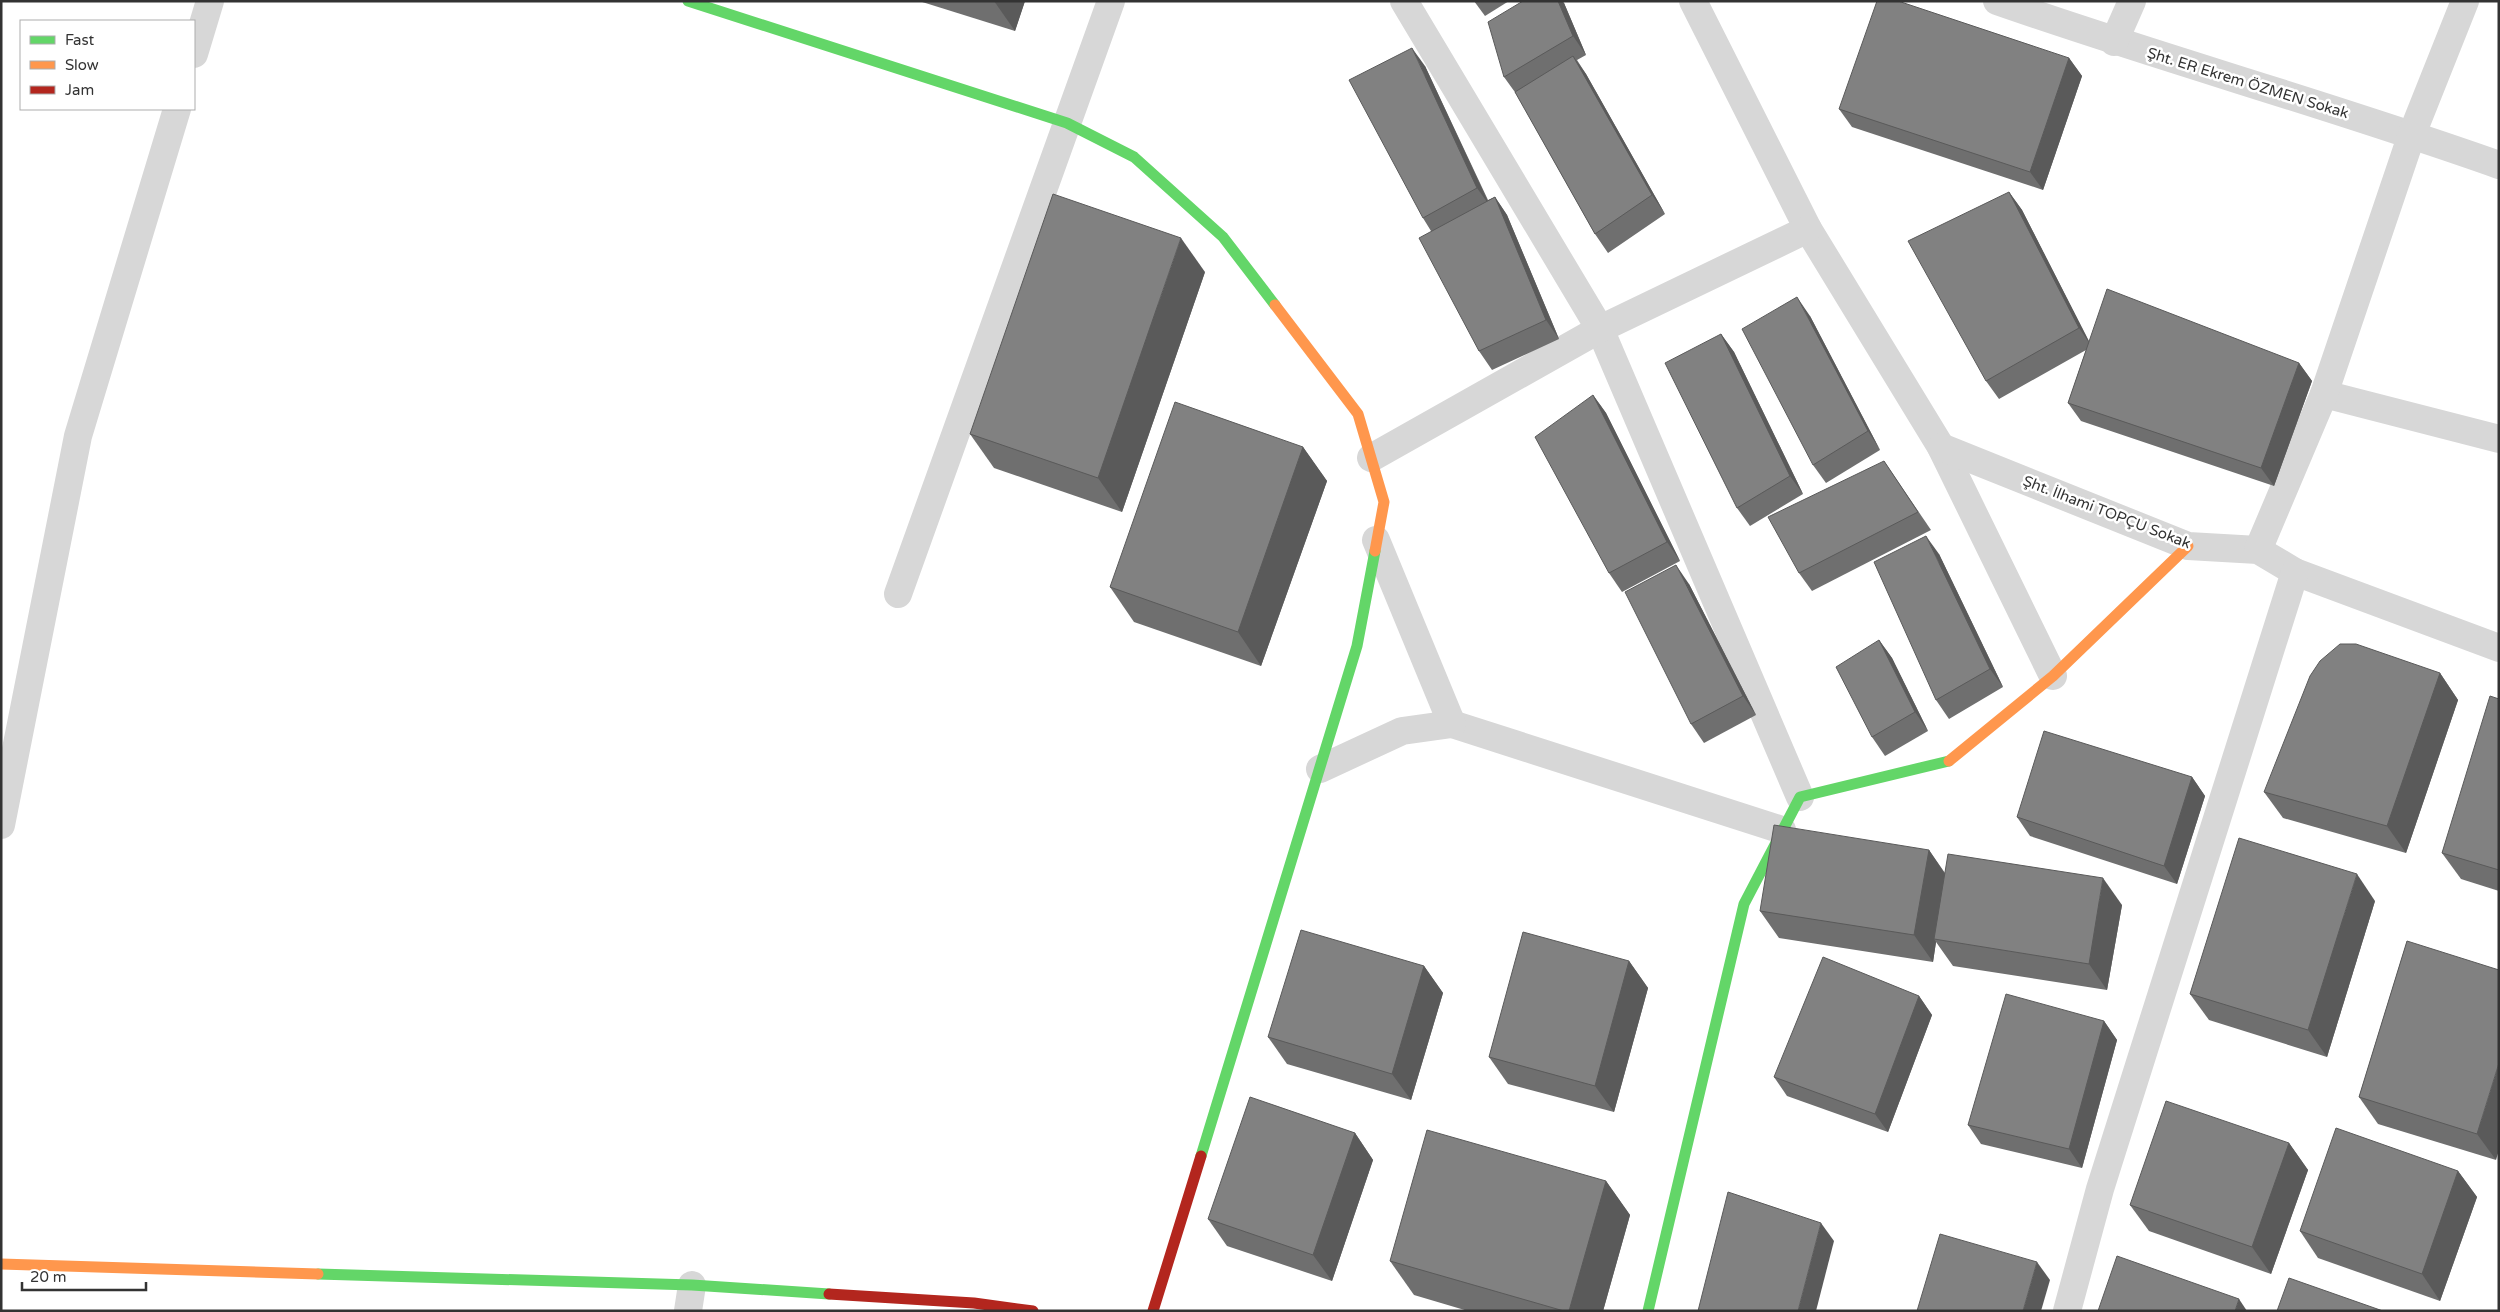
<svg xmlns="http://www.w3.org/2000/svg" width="2500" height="1312" viewBox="0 0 2500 1312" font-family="'Varela Round',sans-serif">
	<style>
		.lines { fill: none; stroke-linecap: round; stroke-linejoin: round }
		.street { stroke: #d7d7d7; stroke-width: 28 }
		.fast { stroke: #63d668; stroke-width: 11 }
		.slow { stroke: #ff974d; stroke-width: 11 }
		.jam { stroke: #b3261e; stroke-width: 11 }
		.wall { fill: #6f6f6f }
		.shaded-wall { fill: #5a5a5a }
		.building { fill: #818181; stroke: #5a5a5a }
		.labels { text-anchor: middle; stroke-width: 5; stroke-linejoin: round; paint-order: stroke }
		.street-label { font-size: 15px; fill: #333; stroke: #fff }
	</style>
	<rect width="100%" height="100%" fill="#fff"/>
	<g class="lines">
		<!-- street -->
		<g class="street">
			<path d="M1404,1l196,328 200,468"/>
			<path d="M1693,1l115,228 133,218 112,229"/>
			<path d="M1997,1c166,58 336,105 502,164"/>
			<path d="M2114,42l18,-41"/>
			<path d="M194,54l16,-53"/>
			<path d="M2324,394l175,45"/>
			<path d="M1941,447l247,99 70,4 37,22 204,76"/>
			<path d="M1371,458l229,-129 208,-100"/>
			<path d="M2258,550l66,-156 88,-260 53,-133"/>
			<path d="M898,594l213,-593"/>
			<path d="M1452,724l330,106"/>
			<path d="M1320,769l82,-38 50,-7 -76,-184"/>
			<path d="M1,825l77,-389 99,-327"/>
			<path d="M688,1311l4,-26"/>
			<path d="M2067,1311l33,-122 195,-617"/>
		</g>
		<!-- fast -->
		<g class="fast">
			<path d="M688,1l379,122 67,34 89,80 52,68"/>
			<path d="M1201,1156l156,-510 18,-95"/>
			<path d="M318,1274l374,11 137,9"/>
			<path d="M1648,1311l96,-407 56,-107 149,-36"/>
		</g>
		<!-- slow -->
		<g class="slow">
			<path d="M1275,305l83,109 26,88 -9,49"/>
			<path d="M1949,761l104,-85 135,-130"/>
			<path d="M1,1264l317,10"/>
		</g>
		<!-- jam -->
		<g class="jam">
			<path d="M829,1294l145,9 59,8"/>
			<path d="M1153,1311l48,-155"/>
		</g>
	</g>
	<!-- wall -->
	<g class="wall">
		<path d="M919,1h106l-10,30z"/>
		<path d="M1474,1h35l-24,15z"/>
		<path d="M1523,1h39l2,2 22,52 -9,5 9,14 79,140 -57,39 -13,-19 -78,-139 -13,-18z"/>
		<path d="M2069,58l13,18 -39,114 -191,-63 -13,-18z"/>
		<path d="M1425,66l63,134 7,-3 12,18 52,124 -67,31 -13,-19 -48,-120 -8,-13z"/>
		<path d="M2009,192l13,18 67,132 210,21 13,18 -38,105 -193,-65 -13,-18 18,-53 -87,49 -13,-18z"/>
		<path d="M1205,272l-83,240 -128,-44 -24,-34z"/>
		<path d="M1810,316l70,134 -54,33 -13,-18z"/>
		<path d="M1721,334l13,18 69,142 -53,32 -13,-18z"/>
		<path d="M1593,395l13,18 74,148 -58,31 -13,-19z"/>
		<path d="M1303,447l24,34 -66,185 -127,-44 -24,-35z"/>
		<path d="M1884,461l47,69 -119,61 -13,-18z"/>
		<path d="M1939,554l64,133 -54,32 -13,-19z"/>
		<path d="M1689,584l67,131 -52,28 -13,-19z"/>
		<path d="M1879,640l13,18 36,73 -43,25 -13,-19z"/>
		<path d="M2440,673l18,27 -52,153 -123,-35 -19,-26z"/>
		<path d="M2499,699v192l-38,-12 -19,-26z"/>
		<path d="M2192,777l13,19 -28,88 -147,-48 -13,-19z"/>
		<path d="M1929,850l16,23 177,32 -15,85 -154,-24 -17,-24 -3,20 -154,-24 -19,-27z"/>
		<path d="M2375,901l-48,156 -118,-37 -19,-26z"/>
		<path d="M2407,941l89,219 -118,-36 -19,-27z"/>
		<path d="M1629,961l19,27 -34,124 -106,-28 -19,-27z"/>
		<path d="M1424,966l19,27 -32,107 -124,-36 -19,-27z"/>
		<path d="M1919,996l13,19 -44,117 -101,-36 -13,-19z"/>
		<path d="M2104,1021l13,19 -35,128 -101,-24 -13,-19z"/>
		<path d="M1355,1133l18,27 -41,121 -105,-35 -19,-27z"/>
		<path d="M2289,1143l19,27 -37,104 -122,-43 -19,-26z"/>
		<path d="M2458,1171l19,26 -37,104 -122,-43 -18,-27z"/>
		<path d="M1606,1181l24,34 -27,96h-135l-54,-16 -24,-34z"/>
	</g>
	<!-- shaded-wall -->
	<g class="shaded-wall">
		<path d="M994,1h31l-10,30z"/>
		<path d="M1558,1h4l2,2 22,52 -13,-19z"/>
		<path d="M1412,48l13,18 65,140 -13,-18z"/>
		<path d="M1573,56l13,18 79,140 -13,-19z"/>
		<path d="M2069,58l13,18 -39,114 -13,-18z"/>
		<path d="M2009,192l13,18 70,137 -13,-19z"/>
		<path d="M1495,197l12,18 52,124 -13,-19z"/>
		<path d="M1181,238l24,34 -83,240 -24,-34z"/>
		<path d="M1797,297l13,19 70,134 -12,-19z"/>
		<path d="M1721,334l13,18 69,142 -13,-18z"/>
		<path d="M2299,363l13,18 -38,105 -13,-18z"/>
		<path d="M1593,395l13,18 74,148 -13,-19z"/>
		<path d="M1303,447l24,34 -66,185 -23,-34z"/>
		<path d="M1926,536l13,18 64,133 -13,-18z"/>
		<path d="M1676,565l13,19 67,131 -13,-19z"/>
		<path d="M1879,640l13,18 36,73 -13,-19z"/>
		<path d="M2440,673l18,27 -52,153 -19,-27z"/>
		<path d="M2192,777l13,19 -28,88 -13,-18z"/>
		<path d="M1929,850l18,27 -13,62 2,3 -3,20 -19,-27z"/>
		<path d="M2357,874l18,27 -48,156 -19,-27z"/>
		<path d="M2103,878l19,27 -15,85 -18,-26z"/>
		<path d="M1629,961l19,27 -34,124 -19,-26z"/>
		<path d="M1424,966l19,27 -32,107 -19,-26z"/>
		<path d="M1919,996l13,19 -44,117 -13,-18z"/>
		<path d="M2104,1021l13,19 -35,128 -13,-19z"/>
		<path d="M2499,1063v87l-3,10 -19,-26z"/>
		<path d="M1355,1133l18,27 -41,121 -19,-26z"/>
		<path d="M2289,1143l19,27 -37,104 -19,-27z"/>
		<path d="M2458,1171l19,26 -37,104 -18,-27z"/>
		<path d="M1606,1181l24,34 -27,96h-34z"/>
		<path d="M1821,1223l13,18 -18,70h-18z"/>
		<path d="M2037,1262l13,18 -9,31h-18z"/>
		<path d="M2239,1299l8,12h-12z"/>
	</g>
	<!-- building -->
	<g class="building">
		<path d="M1523,1h35l15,35 -69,41 -16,-55z"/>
		<path d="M1877,1h21l171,57 -39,114 -191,-63z"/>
		<path d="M1412,48l65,140 -54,30 -74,-138z"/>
		<path d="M1573,56l79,139 -57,39 -80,-142z"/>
		<path d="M2009,192l70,136 -93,53 -78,-140z"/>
		<path d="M1053,194l128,44 -83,240 -128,-44z"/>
		<path d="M1495,197l51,123 -67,31 -60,-113z"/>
		<path d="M2107,289l192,74 -38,105 -193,-65z"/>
		<path d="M1797,297l71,134 -55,34 -71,-136z"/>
		<path d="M1721,334l69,142 -53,32 -72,-145z"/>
		<path d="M1593,395l74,147 -58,31 -74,-136z"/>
		<path d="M1175,402l128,45 -65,185 -128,-45z"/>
		<path d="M1884,461l34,51 -119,61 -31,-56z"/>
		<path d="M1926,536l64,133 -54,31 -62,-138z"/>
		<path d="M1676,565l67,131 -52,28 -66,-132z"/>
		<path d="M1879,640l36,72 -43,25 -36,-70z"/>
		<path d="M2340,644h16l84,29 -53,153 -123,-34 46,-116 10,-15z"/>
		<path d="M2490,696l9,3v171l-57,-17z"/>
		<path d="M2044,731l148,46 -28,89 -147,-49z"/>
		<path d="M1774,825l155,25 -15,85 -154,-24z"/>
		<path d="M2239,838l118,36 -49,156 -118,-36z"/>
		<path d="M1948,854l155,24 -14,86 -155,-25z"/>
		<path d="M1301,930l123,36 -32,108 -124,-37z"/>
		<path d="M1523,932l106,29 -34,125 -106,-29z"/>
		<path d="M2407,941l92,29v93l-22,71 -118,-37z"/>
		<path d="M1823,957l96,39 -44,118 -101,-37z"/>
		<path d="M2006,994l98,27 -35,128 -101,-24z"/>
		<path d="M1250,1097l105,36 -42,122 -105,-36z"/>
		<path d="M2166,1101l123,42 -37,104 -122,-42z"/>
		<path d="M2336,1128l122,43 -36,103 -122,-43z"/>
		<path d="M1427,1130l179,51 -37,130h-5l-174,-50z"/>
		<path d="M1728,1192l93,31 -23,88h-100z"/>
		<path d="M1940,1234l97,28 -14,49h-106z"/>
		<path d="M2117,1256l122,43 -4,12h-137z"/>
		<path d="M2289,1278l94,33h-106z"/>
	</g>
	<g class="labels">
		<!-- street labels -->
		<g class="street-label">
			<text transform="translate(2248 83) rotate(17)" y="5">Şht. ER Ekrem ÖZMEN Sokak</text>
			<text transform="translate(2107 512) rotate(21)" y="5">Şht. İlhami TOPÇU Sokak</text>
		</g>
	</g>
	<!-- border -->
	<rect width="2500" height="1312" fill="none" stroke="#333333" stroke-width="5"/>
	<!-- legend -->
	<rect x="20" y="20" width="175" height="90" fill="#ffffff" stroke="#adadad"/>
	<rect x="30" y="36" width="25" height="8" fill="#63d668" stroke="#adadad"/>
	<text x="65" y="45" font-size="15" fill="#333333">Fast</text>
	<rect x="30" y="61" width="25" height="8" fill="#ff974d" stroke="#adadad"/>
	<text x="65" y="70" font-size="15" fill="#333333">Slow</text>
	<rect x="30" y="86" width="25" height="8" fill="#b3261e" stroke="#adadad"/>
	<text x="65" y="95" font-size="15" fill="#333333">Jam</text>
	<!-- scale -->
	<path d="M22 1282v8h124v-8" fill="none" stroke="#333333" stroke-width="2.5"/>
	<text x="30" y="1282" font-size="15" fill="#333333" stroke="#ffffff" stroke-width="4" paint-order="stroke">20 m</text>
</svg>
